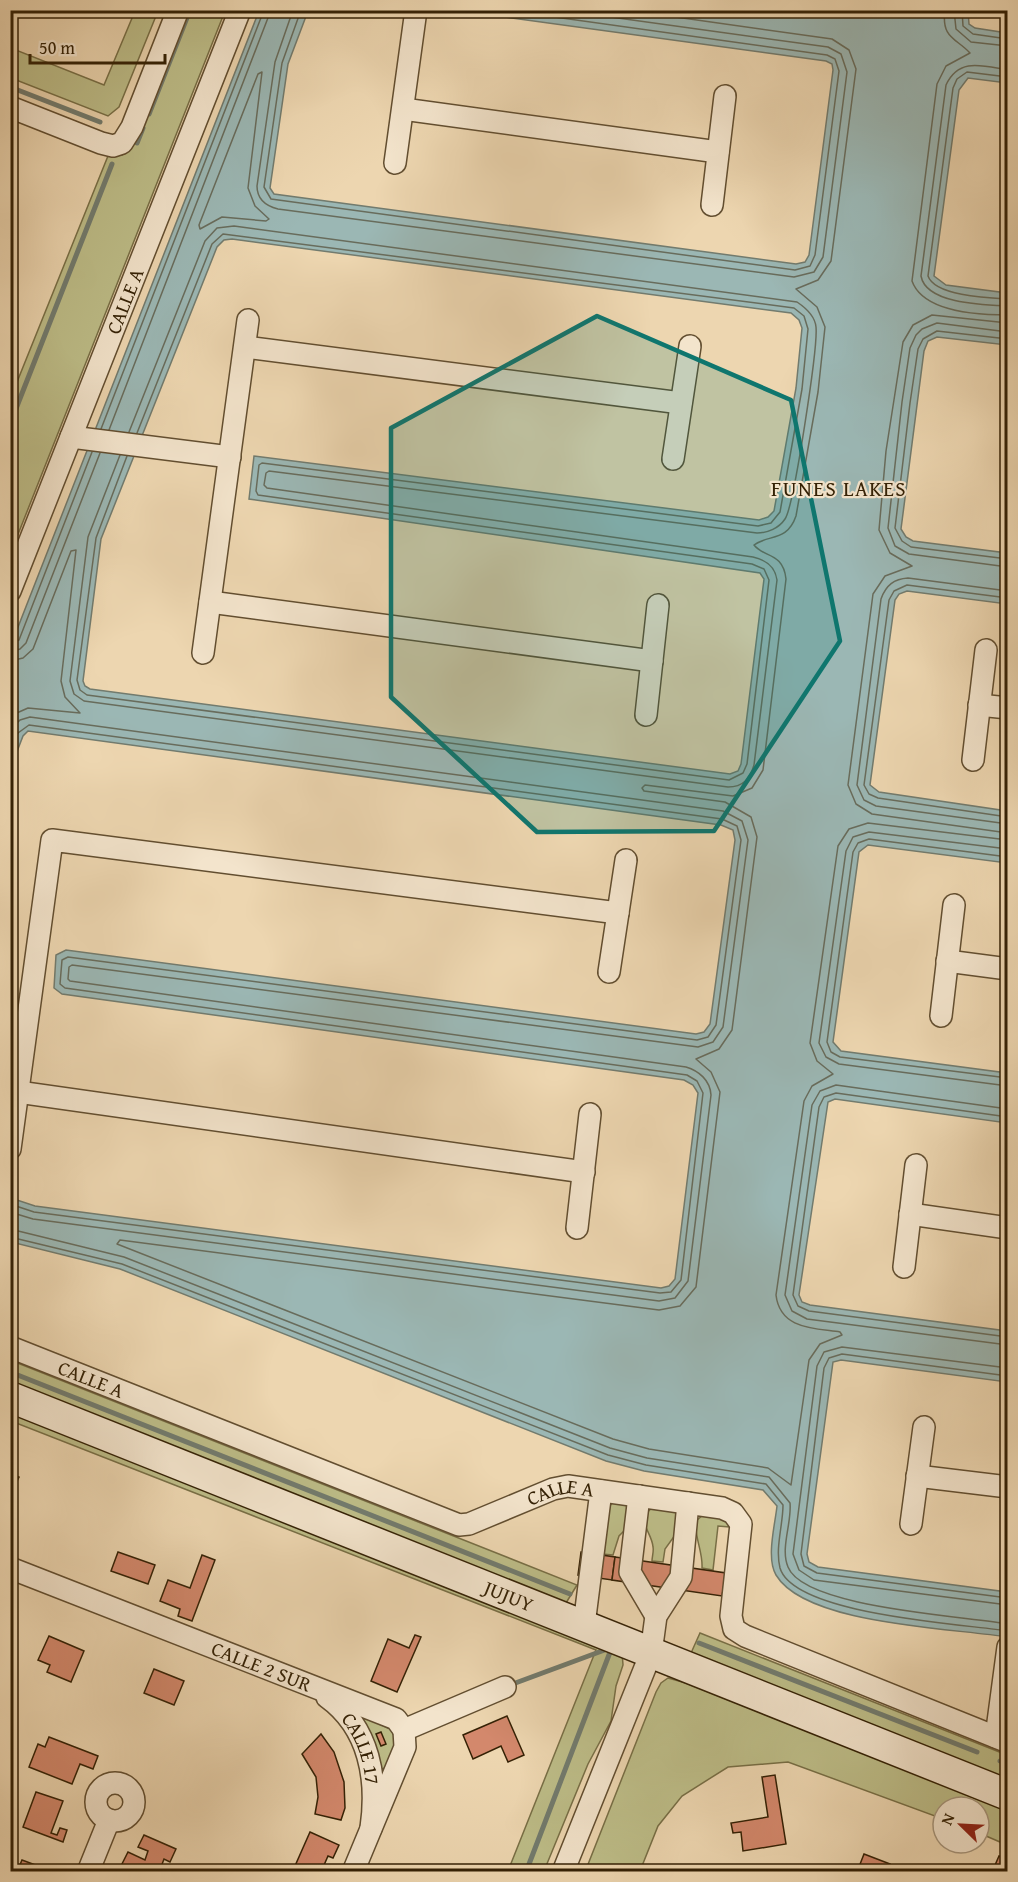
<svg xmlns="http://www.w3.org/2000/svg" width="1018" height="1882" viewBox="0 0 1018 1882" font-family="'Gentium Book Plus',serif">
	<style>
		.green { fill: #bdbd88; stroke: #786f46; stroke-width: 1.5 }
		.water { fill: #9bb7b4; stroke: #727b6e; stroke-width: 1.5; fill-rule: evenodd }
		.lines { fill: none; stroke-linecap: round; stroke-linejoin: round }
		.shore { stroke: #686c5c; stroke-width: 1.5 }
		.stream { stroke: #727b6e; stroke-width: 5 }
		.building { fill: #d3886c; stroke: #342105; stroke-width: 1.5 }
		.street-casing { stroke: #624e30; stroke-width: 24 }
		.secondary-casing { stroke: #342105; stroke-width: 33 }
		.street { stroke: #f3e4cc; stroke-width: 21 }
		.secondary { stroke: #f3e4cc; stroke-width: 30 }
		.marked { fill: #0f766e; fill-opacity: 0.2; stroke: #0f766e; stroke-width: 4.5; stroke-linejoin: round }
		.labels { text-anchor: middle; stroke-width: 4.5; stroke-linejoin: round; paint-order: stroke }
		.street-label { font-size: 20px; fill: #342105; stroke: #f3e4cc }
		.neighbourhood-label { font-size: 21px; letter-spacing: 1.5px; fill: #342105; stroke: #f3e4cc }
	</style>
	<rect width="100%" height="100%" fill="#edd6b0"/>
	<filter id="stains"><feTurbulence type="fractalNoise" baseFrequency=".00333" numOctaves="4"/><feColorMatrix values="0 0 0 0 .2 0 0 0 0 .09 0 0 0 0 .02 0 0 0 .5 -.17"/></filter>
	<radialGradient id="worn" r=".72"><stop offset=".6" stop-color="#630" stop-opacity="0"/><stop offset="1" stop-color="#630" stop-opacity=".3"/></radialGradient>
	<!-- green -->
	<g class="green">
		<path d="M135,11h23l-39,96 -11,9 -97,-38v-30l93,37z"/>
		<path d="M184,11h41l-214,541v-155l99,-246 12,4 4,-2z"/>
		<path d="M10,1360l567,225 -11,18 -555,-220z"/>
		<path d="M10,1406l612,246 1,13 -7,21 -5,35 -23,43 -44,107h-36l88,-221 -585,-229z"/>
		<path d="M613,1502l13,2 3,3 -4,23 -6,6 -6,19 -11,-1 6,-46z"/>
		<path d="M652,1508l24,4 4,4 -2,15 -13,18 -2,13 -11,-1c0,-4 2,-10 1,-14 -1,-15 -18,-26 -1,-39z"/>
		<path d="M703,1515l21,3 7,9 -13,-1 -5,44 -11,-2c1,-17 -8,-31 -6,-47z"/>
		<path d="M700,1633l307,122v31l-316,-133z"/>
		<path d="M668,1678l18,5 321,127v35l-28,-12v-26h-36v12l-155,-57 -60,5 -46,29 -24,30 -18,45 -55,1 71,-180 5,-9z"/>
		<path d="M366,1717l28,14 1,15 -9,22 -5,1 -21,-46z"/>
	</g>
	<!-- water -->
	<path class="water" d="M968,10l1,14 6,4 32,5v50l-39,-5 -9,12 -25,186 12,9 61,8v52l-70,-8 -9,4 -4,10 -23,178 5,8 7,4 94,12v51l-100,-13 -8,3 -4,6 -25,185 9,7 128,19v52l-139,-18 -9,7 -26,190 8,9 166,22v50l-172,-24 -7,3 -29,193 3,7 8,3 197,26v51l-166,-22 -8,2 -26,192 2,8 9,5 189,25v45c-54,-9 -201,-12 -231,-62 -10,-17 -1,-50 1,-69l-14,-16 -119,-19 -38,-10 -486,-192 -109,-27v-44l24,8 626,82 8,-2 6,-7 23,-186 -5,-8 -9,-5 -622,-86 -8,-6 2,-33 10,-5 630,84 8,-2 6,-8 25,-184 -2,-10 -12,-5 -693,-94 -5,5 -12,31v-122l248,-634h49l-20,53 -18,124 4,6 522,70 9,-2 4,-7 24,-185 -1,-6 -6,-3 -366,-50zM232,239l559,74 8,7 3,8 -6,60 -22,123 -6,6 -9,3 -505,-64 -5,43 511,74 4,6 -23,185 -3,7 -8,3 -640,-85 -5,-3 -2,-5 18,-142 116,-292 7,-7z"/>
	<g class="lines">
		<!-- shore -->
		<g class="shore">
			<path d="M293,10l-18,52 -18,124c0,14 9,20 21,23l516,68 20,-5 9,-15 24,-185 -6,-18 -13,-7 -268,-37"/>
			<path d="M301,10l-19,53 -18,124 7,12 524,71 15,-4 5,-11 24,-184 -4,-12 -8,-4 -323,-45"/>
			<path d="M626,10l206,29 17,11 7,19 -25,192 -13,19 -22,9 21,18 8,20 -7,65 -22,124c-9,26 -27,18 -42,29 10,13 29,7 32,34l-23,191 -11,18 -19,8 -88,-11 -3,3 2,3 81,11 26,15 6,20 -25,193 -13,19 -23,10 15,13 9,20 -24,195 -16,19 -21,4 -539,-70 -3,4 496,195 36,10 119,19 23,17 18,-125 11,-16 22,-9 -2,-3c-27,-4 -60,-3 -64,-37l28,-194 8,-15 21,-12 -16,-13 -7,-18 28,-197 11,-17 19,-6 140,17"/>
			<path d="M945,10c-4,28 11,28 25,43l-24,13 -9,18 -25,197c11,31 67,34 96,34"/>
			<path d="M954,10l2,19 15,13 37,4"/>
			<path d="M962,10l1,16 10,8 35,5"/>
			<path d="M1008,70c-25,-4 -49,-13 -62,15l-25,191c5,28 63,29 87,30"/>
			<path d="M262,72l-14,116 7,18 14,13 -3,2 -44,-4 -22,12 -1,-4 59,-151z"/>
			<path d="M1008,77l-41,-5 -10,7 -4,9 -25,188c7,20 60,22 80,23"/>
			<path d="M1008,323l-76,-8 -19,10 -10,17 -17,109 -7,79 11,23 22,13 -27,10 -12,18 -25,191 8,19 16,10 136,19"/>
			<path d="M1008,332l-71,-9 -15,6 -6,6 -6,13 -8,54 -14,126 7,18 14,8 99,13"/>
			<path d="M1008,339l-71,-8 -14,8 -5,10 -8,54 -15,125 7,13 9,6 97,12"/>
			<path d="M101,429l163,-419"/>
			<path d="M109,430l162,-420"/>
			<path d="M120,455l-32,82 -18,144 4,13 10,7 644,86c15,0 22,-8 26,-22l23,-185c-2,-14 -11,-20 -24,-23l-486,-69 -3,-3 2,-12 3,-2 488,62c11,0 22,-5 28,-14 9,-13 33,-172 31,-192 -1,-11 -10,-19 -19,-25l-563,-76 -17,2 -12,13 -76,191"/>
			<path d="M127,456l-31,82 -19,142 3,10 7,5 642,85 14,-7 4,-9 22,-184 -5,-11 -12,-5 -494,-69 -2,-4 3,-26 3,-2 496,63 13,-3 9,-11 22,-123 6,-60 -4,-13 -10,-8 -571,-74 -11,10 -75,189"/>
			<path d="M1008,591l-100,-13c-14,1 -22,7 -27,21l-24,186 7,15 12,6 132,18"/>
			<path d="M1008,598l-101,-13 -13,6 -5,9 -25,185 5,9 9,4 130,19"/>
			<path d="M10,644l9,-4 73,-188"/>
			<path d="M10,652l10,-3 6,-6 74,-190"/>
			<path d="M10,661l13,-3 10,-9 38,-98 5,-1 -15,131 4,16 15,16 -52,-5 -18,8"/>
			<path d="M10,730l10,-10 10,-3 693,94 19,10 6,19 -25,187 -10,15 -15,5 -626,-82 -3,2 -1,12 2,2 616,86c13,4 24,13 25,28l-23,186 -13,17 -16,3 -626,-82 -23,-7"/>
			<path d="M10,751l8,-18 11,-8 693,94 15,7 4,14 -25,185 -8,12 -11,3 -629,-83 -6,3 -2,24 5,4 622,87 10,6 6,12 -22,187 -10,12 -11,1 -626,-81 -24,-8"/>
			<path d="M1008,849l-139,-17 -16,5 -7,14 -27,192 7,14 13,7 169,22"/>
			<path d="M1008,857l-139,-18 -11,4 -5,9 -26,190 4,10 9,5 168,21"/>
			<path d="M1008,1109l-172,-24 -16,6 -8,14 -27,190 7,16 15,8 201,26"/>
			<path d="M1008,1117l-172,-24 -12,4 -5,10 -26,188 5,11 11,5 199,26"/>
			<path d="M10,1229l114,28 486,191 37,10 122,19 21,26c2,20 -10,45 -2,64 16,41 178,49 220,57"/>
			<path d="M10,1237l112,27 486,191 38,10 120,19 17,21c0,20 -8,43 -3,63 14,47 184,56 228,63"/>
			<path d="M1008,1368l-166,-21 -18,5 -7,14 -24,188 6,16 15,10 194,25"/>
			<path d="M1008,1376l-166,-22 -13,4 -5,10 -23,186 3,12 13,7 191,25"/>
		</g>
		<!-- stream -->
		<g class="stream">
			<path d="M10,87l90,35"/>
			<path d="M149,114l41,-104"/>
			<path d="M137,143l6,-15"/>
			<path d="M10,424l102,-260"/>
			<path d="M10,1372l560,222"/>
			<path d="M699,1643l278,109"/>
			<path d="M510,1685l100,-37"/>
			<path d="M1000,1761l8,3"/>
			<path d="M526,1872l86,-225"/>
		</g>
	</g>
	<!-- building -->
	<g class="building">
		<path d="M10,1473l9,4 -9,19z"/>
		<path d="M118,1552l37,13 -7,19 -37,-13z"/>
		<path d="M581,1552l34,5 -3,23 -34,-5z"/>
		<path d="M202,1555l13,5 -23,61 -14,-5 2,-7 -20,-8 8,-21 22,8z"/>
		<path d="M615,1557l111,16 -4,23 -110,-16z"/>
		<path d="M415,1635l6,2 -24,55 -26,-11 17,-42 21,9z"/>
		<path d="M49,1636l35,15 -13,31 -24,-10 3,-7 -12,-5z"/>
		<path d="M154,1669l30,12 -10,24 -30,-12z"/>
		<path d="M507,1716l17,39 -16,7 -7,-16 -28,13 -10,-24z"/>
		<path d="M381,1732l5,12 -5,2 -5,-12z"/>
		<path d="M321,1734l13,18 10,30 1,26 -4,12 -26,-6 3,-17 -2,-20 -14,-23z"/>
		<path d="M49,1737l49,19 -5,13 -13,-5 -8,20 -43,-17 9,-23 7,3z"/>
		<path d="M775,1775l11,69 -43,7 -2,-19 -8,1 -2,-10 37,-6 -6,-40z"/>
		<path d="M36,1792l27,9 -12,32 6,2 3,-7 7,2 -4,12 -40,-15z"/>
		<path d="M310,1832l29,13 -6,13 -5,-2 -7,16h-13l-13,-6z"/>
		<path d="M144,1835l32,14 -6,13 -6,-3 -3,8 5,5h-33l-12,-6 7,-14 17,8 3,-9 -10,-4z"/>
		<path d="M864,1854l26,10 -3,8h-30z"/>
		<path d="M999,1856l9,4v12h-16z"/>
		<path d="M22,1860l27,10v2h-32z"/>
	</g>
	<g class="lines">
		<!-- street casing -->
		<g class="street-casing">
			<g id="street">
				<path d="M10,107l91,36 12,3 9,-3 10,-16 46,-117"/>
				<path d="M403,109l315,43"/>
				<path d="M395,163l21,-153"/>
				<path d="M712,205l13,-109"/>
				<path d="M245,347l436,56"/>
				<path d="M71,437l159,20"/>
				<path d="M673,459l17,-113"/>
				<path id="s1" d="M10,591l230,-581"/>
				<path d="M210,602l442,59"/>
				<path d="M203,653l45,-333"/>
				<path d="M979,705l29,3"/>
				<path d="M646,715l12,-110"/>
				<path d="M973,760l13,-110"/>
				<path d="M947,961l61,8"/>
				<path d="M609,972l17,-112"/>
				<path d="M941,1016l13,-111"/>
				<path d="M18,1092l566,80"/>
				<path d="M10,1149l42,-309 566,73"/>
				<path d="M910,1214l98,14"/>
				<path d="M577,1228l13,-114"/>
				<path d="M904,1267l12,-102"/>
				<path id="s2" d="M10,1347l449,178 10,-1 84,-35 15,-3 154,22 11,5 8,11 -10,92 3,13 11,7 263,106"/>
				<path d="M917,1476l91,11"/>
				<path d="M639,1496l-9,76 26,44"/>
				<path d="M911,1524l13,-97"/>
				<path id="s3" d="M10,1568l386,151 8,11"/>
				<path d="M584,1625l17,-134"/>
				<path id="s4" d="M327,1697c43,31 51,83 44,131"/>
				<path d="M404,1730l101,-43"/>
				<path d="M996,1737l12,-90"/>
				<circle cx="115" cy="1802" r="19"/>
				<path d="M88,1872l21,-52"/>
				<path d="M353,1872l52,-125 -1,-17"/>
				<path d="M563,1872l88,-219 5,-37 25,-39 7,-74"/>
			</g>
		</g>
		<!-- secondary casing -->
		<g class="secondary-casing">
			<g id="secondary">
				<path id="s5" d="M10,1397l998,398"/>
			</g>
		</g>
		<!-- street -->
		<use href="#street" class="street"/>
		<!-- secondary -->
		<use href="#secondary" class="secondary"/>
	</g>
	<!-- marked area -->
	<path class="marked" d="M597,316l194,84 49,241 -126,190 -177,1 -146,-135v-269z"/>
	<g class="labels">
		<!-- street labels -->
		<g class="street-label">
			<text dy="7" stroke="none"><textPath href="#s1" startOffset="312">CALLE A</textPath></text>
			<text dy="7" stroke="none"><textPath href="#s2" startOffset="87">CALLE A</textPath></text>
			<text dy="7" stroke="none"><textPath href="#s2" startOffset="591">CALLE A</textPath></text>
			<text dy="7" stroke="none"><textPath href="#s5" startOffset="537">JUJUY</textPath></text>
			<text dy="7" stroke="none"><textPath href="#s3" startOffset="270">CALLE 2 SUR</textPath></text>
			<text dy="7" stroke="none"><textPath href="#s4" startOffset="64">CALLE 17</textPath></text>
		</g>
		<!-- neighbourhood labels -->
		<g class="neighbourhood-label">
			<text x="839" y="496">FUNES LAKES</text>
		</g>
	</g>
	<!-- margin -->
	<rect width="1018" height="1882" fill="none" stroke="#edd6b0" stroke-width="36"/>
	<rect x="12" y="12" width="994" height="1858" fill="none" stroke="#342105" stroke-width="3"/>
	<rect x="18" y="18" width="982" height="1846" fill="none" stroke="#342105" stroke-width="1.5"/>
	<!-- north arrow -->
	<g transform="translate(961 1825) rotate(294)"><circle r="28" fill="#f3e4cc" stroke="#a7967c" stroke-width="1.5"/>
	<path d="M0-4.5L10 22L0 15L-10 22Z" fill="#8f2418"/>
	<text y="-9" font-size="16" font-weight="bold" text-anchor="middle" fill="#342105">N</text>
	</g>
	<!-- scale -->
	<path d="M30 54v9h135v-9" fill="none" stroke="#342105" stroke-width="3"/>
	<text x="39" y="54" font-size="18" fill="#342105" stroke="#f3e4cc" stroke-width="4.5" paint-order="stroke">50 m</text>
	<rect width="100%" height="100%" filter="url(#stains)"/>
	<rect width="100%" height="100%" fill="url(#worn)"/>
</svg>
